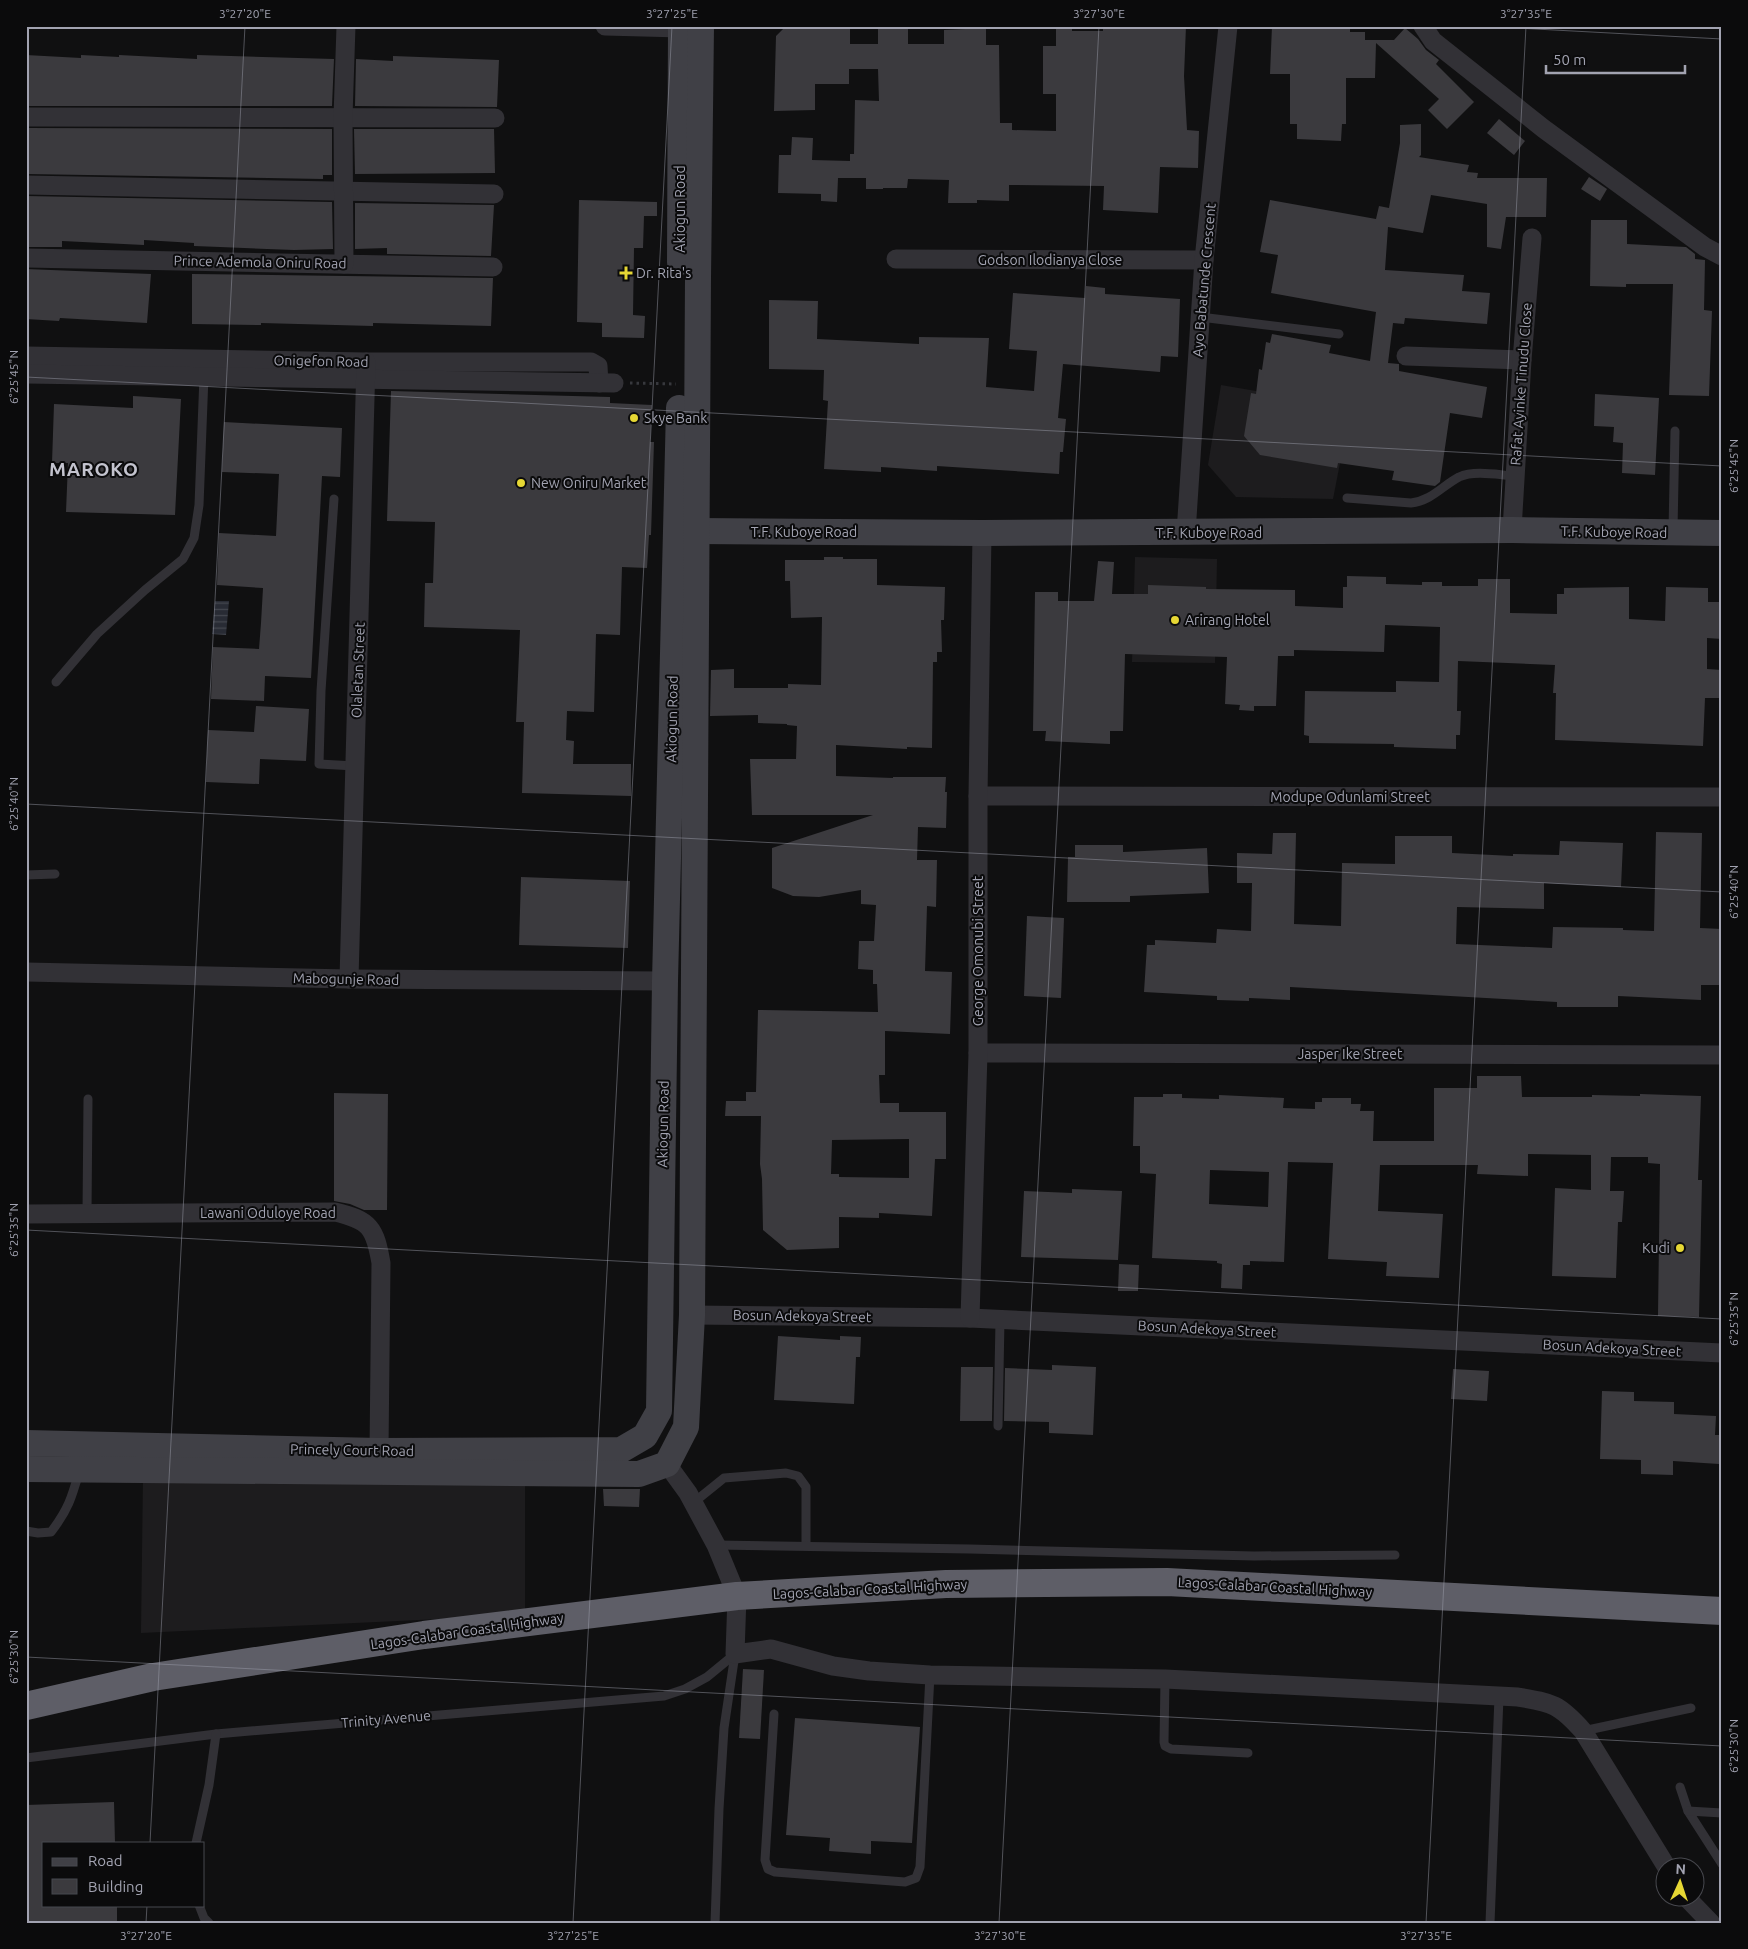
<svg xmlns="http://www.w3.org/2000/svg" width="1748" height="1949" viewBox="0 0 1748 1949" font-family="Ubuntu,sans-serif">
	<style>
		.built { fill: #1d1c1e }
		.water { fill: url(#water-rules) }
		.building { fill: #3b3a3e; fill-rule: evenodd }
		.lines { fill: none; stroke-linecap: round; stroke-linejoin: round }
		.path { stroke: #37383d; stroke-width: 3; stroke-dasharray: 2.5 4; stroke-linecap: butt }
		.lane { stroke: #323136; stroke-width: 9 }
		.street { stroke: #323136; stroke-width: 19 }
		.secondary { stroke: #404046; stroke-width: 26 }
		.highway { stroke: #5e5e67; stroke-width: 28 }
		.ticks { fill: none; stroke: #a2a3b1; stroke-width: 1; stroke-opacity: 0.45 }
		.poi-dot { fill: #e6d734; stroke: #0b0b0c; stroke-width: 2 }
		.labels { text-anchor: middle; stroke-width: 4; stroke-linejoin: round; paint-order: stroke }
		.street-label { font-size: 14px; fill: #a2a3b1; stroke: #0b0b0c }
		.poi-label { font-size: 14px; fill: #a2a3b1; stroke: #0b0b0c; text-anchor: start }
		.district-label { font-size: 19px; font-weight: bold; letter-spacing: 1px; fill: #c3c3ce; stroke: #0b0b0c }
		.neatline { fill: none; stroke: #a2a3b1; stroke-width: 2 }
		.ticks-label { font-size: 12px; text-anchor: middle; fill: #a2a3b1 }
	</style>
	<defs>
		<pattern id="water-rules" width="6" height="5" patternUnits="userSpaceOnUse" patternTransform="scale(1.25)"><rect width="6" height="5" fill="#282b34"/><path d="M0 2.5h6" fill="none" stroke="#44474f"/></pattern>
	</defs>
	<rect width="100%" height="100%" fill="#101011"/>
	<!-- built -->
	<g class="built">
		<path d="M1221,385l130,22 -18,92 -97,-2 -28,-32z"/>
		<path d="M1135,557l82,2 -2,104 -83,-1z"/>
		<path d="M525,1476v139l-384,18 2,-156z"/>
	</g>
	<!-- water -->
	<path class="water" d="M215,601h14l-3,34 -14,-1z"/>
	<!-- building -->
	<g class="building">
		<path d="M786,26h64v18h28v-17l30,1v16h36v-14l42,-2v17h13l1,78h12v7l44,1v-37h-13v-48h13v-18h16v3h31v-4l43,2v-3h40l-2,50 3,54 12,1 -1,37 -38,-1 -2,46 -55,-3 1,-24 -95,-1v16l-32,-1v3h-29l1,-23 -41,-1 -1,9h-24v1h-17v-11h-28l-1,24 -16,-1v-7l-43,-1 1,-38h12l1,-18 21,1 -1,22 38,1v-7h4l1,-54 24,1 -1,-32h-29v15h-34v26l-41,1 2,-75z"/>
		<path d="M1272,26l61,3v-3h17v6h15v8h29l11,-12 13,11 8,11 13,10 -3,4 38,38 -27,27 -19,-19 11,-11 -63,-56 -1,35h-29v46h-4l-1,17 -44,-2v-15h-7v-50h-20z"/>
		<path d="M26,55l55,3v-3l38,2v-2l78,4v-4l137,4 -2,47h-306z"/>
		<path d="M393,56l106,4 -2,47 -142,-1 1,-47 37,2z"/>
		<path d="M1499,119l26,22 -11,14 -27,-22z"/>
		<path d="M1421,124v31l-2,2 50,8 -2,7 11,1 -1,5h70l-1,39h-40l-5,32 -14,-2v-43l-56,-9 -8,38 -35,-6 -3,43 79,5 -2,16 28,2 -3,31 -82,-6 -1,6 -11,-1 -5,40 11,1v7l88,16 -5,31 -32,-5 -10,69 -5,4 -43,-6 2,-9 -56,-8 -1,5 -77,-13 -16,-19 7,-43 5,1 3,-25 3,1 4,-28 4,1 2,-9 59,11 -2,8 41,8 6,-49 -105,-19 7,-38 -18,-3 10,-52 106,19 3,-13 10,2 11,-65v-18z"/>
		<path d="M26,128l306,1v46h-9v4l-297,-5z"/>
		<path d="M354,129h140l1,44 -140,1z"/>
		<path d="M1589,177l18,12 -7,12 -19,-12z"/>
		<path d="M26,196l306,6 1,47 -39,1 -74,-3 -26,-1v-3l-50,-3v5l-82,-4v6h-36z"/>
		<path d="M579,200l78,2v14h-13l-1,32h-9l-1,67 12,1 -1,22 -42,-1v-14l-25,-1z"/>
		<path d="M355,203l139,2 -3,51 -104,-2v-6l-32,1z"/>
		<path d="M1591,220h36v24l59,3 9,7v5l10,1 -1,50 8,1 -3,85 -40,-1 4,-111h-47v3l-36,-1z"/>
		<path d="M26,269l125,5 -4,49 -87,-5 -1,3 -33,-2z"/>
		<path d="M192,274l301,4 -2,48 -118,-3v3l-112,-3v2l-69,-1z"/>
		<path d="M1086,286l19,2v6l75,5 -2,58 -17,-1 -1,16 -97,-8 -5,54 8,1 -3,33h-3l-1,22 -122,-8v5l-56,-4v5l-57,-3 4,-68 -5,-1 1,-30 -55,-1v-69l49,1 -1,38 102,5v-7l70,1 -3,49 48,4 3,-40 -28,-2 4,-56 72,5z"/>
		<path d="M391,391l219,6v6l42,2 -2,37h4l-3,93h-2l-2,33 -25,-1 -2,68 -24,-1 -2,78 -27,-1 -1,29 8,1 -1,23h58v32l-109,-3 2,-71h-8l4,-92 -96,-3 1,-44h8l2,-61 -48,-1z"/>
		<path d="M1595,394l64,4 -4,77 -33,-2 1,-30 -10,-1 1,-15 -20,-1z"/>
		<path d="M133,396l48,3 -6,116 -109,-3 2,-49h-16l2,-59 79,4z"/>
		<path d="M224,422l118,6 -2,49 -18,-1 -11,202 -46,-2 -1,25 -53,-2 2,-52 46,2 2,-26 2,-35 -46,-3 2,-52 57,3 3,-62 -57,-2z"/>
		<path d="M824,557h19v2h34v26l68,2 -1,33h-3l1,32h-5v10h-4l-1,86 -25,-1v2l-71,-4v31l57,2v-1h53l-1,15h2l-1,36 -28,-1 -1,33h20l-1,47 -9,-1 -2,65 27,1 -2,62 -65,-3v44h-6l1,28h19v9h47v47h-11l-3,57 -53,-3v5l-40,-1v31l-52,2 -24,-20 -1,-51 -2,-15 1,-48h-36l1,-15h20v-9h10l2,-82 120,2 -1,-28h-4v-14l-15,-1 1,-28h15l2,-36 -15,-1v-14l-42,7 -26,-1 -21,-8v-40l101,-33h-121l-2,-56h46l1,-33 -10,-1v-1l-29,-1v-8l-48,1 1,-46 23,-1v19h54v-4l33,1 1,-68 -31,1 -1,-37h-5v-21h39zM909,1139v39l-70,-1v-3h-8l1,-34z"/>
		<path d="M1098,561l16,1 -2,32h36v-9l58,2v2l89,1v16l48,2v-21h4v-11l39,1v7l36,1v-3h20v4h36v-7h32v34l47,1v-20h7v-6l65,-1v32l36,2 1,-34 42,1v14h14v37l-15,-1v31l15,1v28h-17l-2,48 -148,-6 1,-47h-3l2,-28 -97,-4 -1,50h4l-1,24h-4v14l-62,-2v-3l-85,-1v-7l-5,-1 1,-44 91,1v-11l43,1 1,-55 -55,-2 -1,27 -90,-2v6h-16l-2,50h-22v5l-15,-1 1,-5 -15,-1 2,-47 -102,-3 -2,77h-13v13l-65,-3 1,-10h-13l2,-139h23v9h36z"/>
		<path d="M256,706l53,3 -3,52 -46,-2 -1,25 -53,-2 2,-52 46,2z"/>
		<path d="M1656,832l46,1 -2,95 22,1v56h-21v15l-83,-4v11h-61v-5l-267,-15v13l-41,-2v3l-32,-1v-4l-73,-4 3,-47h8v-5l61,3 1,-14 34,2 1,-48h-15v-30l35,1 1,-21h23l-2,91 47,2 1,-63 53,1v-28h57v17l61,3v-2l46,1 1,-14 63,2 -2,44 -77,-4v26l-87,-2 -1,37 96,4 1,-21 70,1v2l31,1z"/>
		<path d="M1075,845h48v7l84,-4 2,45 -79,3v6h-63l1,-45h7z"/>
		<path d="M521,877l109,4 -2,67 -109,-3z"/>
		<path d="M1027,916l37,2 -3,80 -37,-2z"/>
		<path d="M1477,1076h44l1,21h70v-2l48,1v-2l61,2 -3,84h4l-3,137 -41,-1 2,-152 -12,-1v-6h-37l-1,34h14l-2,31h-4l-2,56 -64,-2 3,-88 36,2v-35l-63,-1v22l-51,-2 1,-9h-98l-2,46 65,3 -4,64 -53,-2 1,-14 -59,-3 5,-96 -45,-1 -4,100 -34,-1v4h-7l-1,24 -21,-1 1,-24 -5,-1v-2l-65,-3 4,-84 -16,-1v-27h-7l1,-49h29v-3h19v4l37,1v-4l65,3 -1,10 32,1v-7h7v-4h29v6h10l-1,7h14l-1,30h61v-53h43zM1210,1170l59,2 -1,35 -59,-3z"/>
		<path d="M334,1093l54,1 -1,116h-23l-14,-6 -16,-3z"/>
		<path d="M1072,1189l50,2 -4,69 -97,-3 3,-66 48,2z"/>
		<path d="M1119,1264l20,1 -1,26h-20z"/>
		<path d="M778,1336l62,4v-4l21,1 -1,20h-4l-2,47 -80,-4z"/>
		<path d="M1052,1365l44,2 -3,68 -44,-2v-11l-45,-1 1,-53 47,2z"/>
		<path d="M961,1367h32l-1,54h-32z"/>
		<path d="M1453,1369l36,2 -2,30 -36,-2z"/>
		<path d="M1602,1391l32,1v9l40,1v12l42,2 -1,19h6l-2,29 -46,-3v14l-32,-1v-14l-41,-1z"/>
		<path d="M603,1489h37l-1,18 -35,-1z"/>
		<path d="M743,1669l21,1 -4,69 -21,-1z"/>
		<path d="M795,1718l125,9 -8,116 -41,-2v13l-42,-3 1,-13 -44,-3z"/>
		<path d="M114,1802l1,41h-71v62h73v18h-91v-118z"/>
	</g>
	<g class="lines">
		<!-- path -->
		<path class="path" d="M630,383l46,1"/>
		<!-- lane -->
		<g class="lane">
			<path d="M1200,317l139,17"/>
			<path d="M1347,498l64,5c20,-2 31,-17 48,-26 16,-7 39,-2 56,-1"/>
			<path d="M334,499l-13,192 -2,73 36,2"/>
			<path d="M1673,530l2,-99"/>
			<path d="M56,682l41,-48 48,-44 38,-31 11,-21 5,-33 5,-129"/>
			<path d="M26,875l29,-1"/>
			<path d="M87,1213l1,-114"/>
			<path d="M998,1426l2,-106"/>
			<path d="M693,1503l31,-25 62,-5 12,3 8,11v59"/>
			<path d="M26,1531l12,2 13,-1c17,-22 21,-35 28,-60"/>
			<path d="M716,1545l254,4 284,7 141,-1"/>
			<path d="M1165,1679l-1,63 1,4 6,3 77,4"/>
			<path d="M774,1714l-9,146 3,9 7,3 130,10 11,-4 4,-11 10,-192"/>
			<path d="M1583,1731l108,-23"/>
			<path d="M26,1758l190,-24 448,-38 21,-7 22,-12 28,-23"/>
			<path d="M1680,1787l8,24 34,53"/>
			<path d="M1688,1811l34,2"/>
			<path d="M196,1843l13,-58 7,-51"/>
			<path d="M199,1905l5,13 5,5"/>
			<path d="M715,1923l4,-114 5,-81 11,-74"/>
			<path d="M1490,1923l9,-226"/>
		</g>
		<!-- street -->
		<g class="street">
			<path d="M605,26l76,2"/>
			<path d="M1423,26l10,15 111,88 161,118 17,9"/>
			<path d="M26,117l469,1"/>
			<path d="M26,185l468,9"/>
			<path d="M26,258l467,9"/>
			<path d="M896,259l308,1"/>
			<path d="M344,264l-1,-147 3,-91"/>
			<path d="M26,356l340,6h225l7,4 1,17"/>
			<path d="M1406,356l116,4"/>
			<path d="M26,374l588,9"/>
			<path d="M1512,530l10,-170 10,-122"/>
			<path d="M1186,533l18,-273 24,-234"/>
			<path d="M978,796l744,1"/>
			<path d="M26,972l323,7 316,2"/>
			<path d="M349,979l17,-617"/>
			<path d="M978,1053l744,2"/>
			<path d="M26,1214l309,-2c35,8 40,16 46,51l-2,188"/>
			<path d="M692,1315l278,3 752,35"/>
			<path d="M970,1318l8,-265v-257l4,-263"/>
			<path d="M667,1464l21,29 28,52 21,51 -2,58 36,-5 62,17 36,5 61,4 235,4 353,18c35,6 41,7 65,34l83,135"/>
			<path d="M1685,1896l26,27"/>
		</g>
		<!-- secondary -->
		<g class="secondary">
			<path d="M680,262l1,-236"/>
			<path d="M696,531l286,2 530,-3 210,3"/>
			<path d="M26,1443l353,8 242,-1 24,-14 14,-25 6,-430 14,-573"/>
			<path d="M26,1469l613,5 28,-10 19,-37 6,-112 6,-1037 3,-252"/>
		</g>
		<!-- highway -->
		<path class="highway" d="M26,1706l127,-29 271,-42 313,-39 209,-12 221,-2 555,29"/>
	</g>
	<!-- ticks -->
	<path class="ticks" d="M1479,26l243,13M26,377l1696,89M26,804l1696,88M26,1230l1696,89M26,1657l1696,89M150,1843l95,-1817M146,1923l1,-18M573,1923l99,-1897M999,1923l100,-1897M1426,1923l100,-1897"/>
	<!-- markers -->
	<g class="poi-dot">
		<path d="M623.5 265.5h5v5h5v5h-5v5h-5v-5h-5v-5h5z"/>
		<circle cx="634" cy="418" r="5"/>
		<circle cx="521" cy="483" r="5"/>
		<circle cx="1175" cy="620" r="5"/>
		<circle cx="1680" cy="1248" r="5"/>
	</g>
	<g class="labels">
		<!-- street labels -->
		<g class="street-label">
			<text transform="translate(680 209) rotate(-90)" y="5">Akiogun Road</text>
			<text x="1050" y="265">Godson Ilodianya Close</text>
			<text transform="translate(260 262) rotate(1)" y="5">Prince Ademola Oniru Road</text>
			<text transform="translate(1204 280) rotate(-85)" y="5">Ayo Babatunde Crescent</text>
			<text transform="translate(321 361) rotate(1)" y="5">Onigefon Road</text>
			<text transform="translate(1521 384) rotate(-86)" y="5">Rafat Ayinke Tinudu Close</text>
			<text x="804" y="537">T.F. Kuboye Road</text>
			<text transform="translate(1614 532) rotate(1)" y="5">T.F. Kuboye Road</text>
			<text x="1209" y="538">T.F. Kuboye Road</text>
			<text transform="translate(358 670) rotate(-88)" y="5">Olaletan Street</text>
			<text transform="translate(672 719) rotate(-89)" y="5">Akiogun Road</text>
			<text x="1350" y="802">Modupe Odunlami Street</text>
			<text transform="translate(978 951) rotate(-90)" y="5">George Omonubi Street</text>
			<text transform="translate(346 979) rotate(1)" y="5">Mabogunje Road</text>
			<text x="1350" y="1059">Jasper Ike Street</text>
			<text transform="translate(663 1124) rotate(-89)" y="5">Akiogun Road</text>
			<text x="268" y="1218">Lawani Oduloye Road</text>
			<text transform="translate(802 1316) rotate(1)" y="5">Bosun Adekoya Street</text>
			<text transform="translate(1207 1329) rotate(3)" y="5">Bosun Adekoya Street</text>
			<text transform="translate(1612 1348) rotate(3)" y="5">Bosun Adekoya Street</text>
			<text transform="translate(352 1450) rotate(1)" y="5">Princely Court Road</text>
			<text transform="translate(1275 1587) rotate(3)" y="5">Lagos-Calabar Coastal Highway</text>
			<text transform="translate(870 1589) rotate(-3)" y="5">Lagos-Calabar Coastal Highway</text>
			<text transform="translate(467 1631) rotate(-8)" y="5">Lagos-Calabar Coastal Highway</text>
			<text transform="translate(386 1719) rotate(-5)" y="5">Trinity Avenue</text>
		</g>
		<!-- poi labels -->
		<g class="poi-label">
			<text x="636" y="278">Dr. Rita's</text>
			<text x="644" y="423">Skye Bank</text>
			<text x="531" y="488">New Oniru Market</text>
			<text x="1185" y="625">Arirang Hotel</text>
			<text x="1670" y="1253" text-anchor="end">Kudi</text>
		</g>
		<!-- district labels -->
		<g class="district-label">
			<text x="94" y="476">MAROKO</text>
		</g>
	</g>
	<!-- border -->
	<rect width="1748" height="1949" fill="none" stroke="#0b0b0c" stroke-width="55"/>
	<!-- legend -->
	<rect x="42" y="1842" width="162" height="65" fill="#0b0b0c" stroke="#47484e"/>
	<rect x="52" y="1858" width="25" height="8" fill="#404046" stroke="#47484e"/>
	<text x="88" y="1866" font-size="15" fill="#a2a3b1">Road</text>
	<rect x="52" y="1879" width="25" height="15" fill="#3b3a3e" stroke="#47484e"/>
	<text x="88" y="1892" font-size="15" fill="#a2a3b1">Building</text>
	<!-- north arrow -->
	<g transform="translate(1680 1882) rotate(3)"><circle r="24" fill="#0b0b0c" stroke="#47484e"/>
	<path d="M0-4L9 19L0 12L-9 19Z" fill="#e6d734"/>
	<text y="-8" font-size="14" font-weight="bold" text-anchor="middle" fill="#a2a3b1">N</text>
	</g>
	<!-- scale -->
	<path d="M1546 65v8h139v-8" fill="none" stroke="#a2a3b1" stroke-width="2.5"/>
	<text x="1553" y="65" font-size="15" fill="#a2a3b1" stroke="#0b0b0c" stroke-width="4" paint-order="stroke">50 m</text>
	<rect x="28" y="28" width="1692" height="1894" class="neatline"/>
	<g class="ticks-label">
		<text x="245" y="18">3°27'20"E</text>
		<text x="672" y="18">3°27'25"E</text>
		<text x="1099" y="18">3°27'30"E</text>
		<text x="1526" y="18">3°27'35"E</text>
		<text transform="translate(14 377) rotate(-90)" y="4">6°25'45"N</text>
		<text transform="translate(1734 466) rotate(-90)" y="4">6°25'45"N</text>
		<text transform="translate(14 804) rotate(-90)" y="4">6°25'40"N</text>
		<text transform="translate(1734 892) rotate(-90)" y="4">6°25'40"N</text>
		<text transform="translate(14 1230) rotate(-90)" y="4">6°25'35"N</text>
		<text transform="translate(1734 1319) rotate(-90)" y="4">6°25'35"N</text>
		<text transform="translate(14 1657) rotate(-90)" y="4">6°25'30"N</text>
		<text transform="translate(1734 1746) rotate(-90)" y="4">6°25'30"N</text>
		<text x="146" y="1940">3°27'20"E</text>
		<text x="573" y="1940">3°27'25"E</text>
		<text x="1000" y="1940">3°27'30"E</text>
		<text x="1426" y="1940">3°27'35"E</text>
	</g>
</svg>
